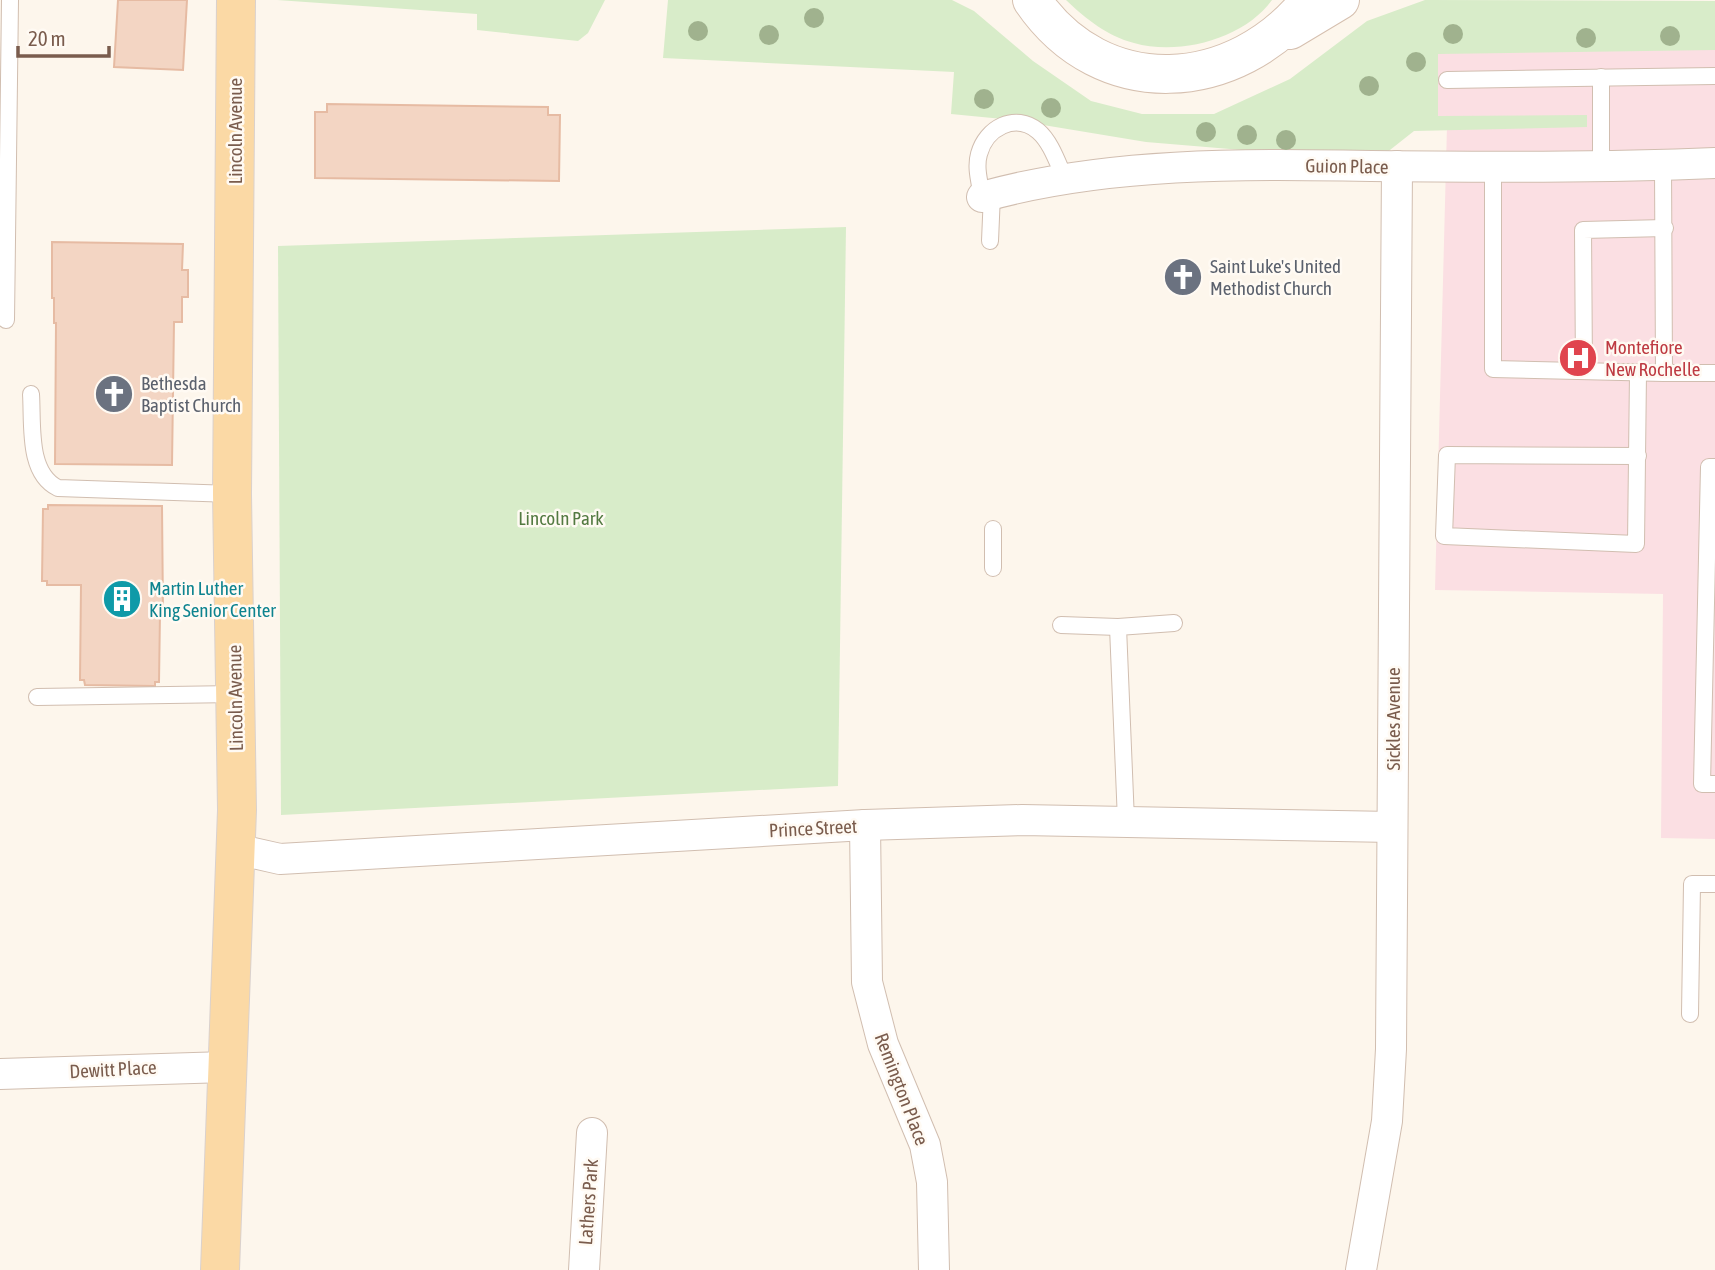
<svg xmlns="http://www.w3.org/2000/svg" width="1715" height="1270" viewBox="0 0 1715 1270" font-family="'Asap Condensed',sans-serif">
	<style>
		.medical { fill: #fbdfe3 }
		.green { fill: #d8ecc9 }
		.building { fill: #f3d5c3; stroke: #e6bba3; stroke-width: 2 }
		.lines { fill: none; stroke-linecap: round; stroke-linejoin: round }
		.service-casing { stroke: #d1beb0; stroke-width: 18 }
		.minor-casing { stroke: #d1beb0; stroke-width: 32 }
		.secondary-casing { stroke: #d6c0b0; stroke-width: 40 }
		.primary-casing { stroke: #dad1cd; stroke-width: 40 }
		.service { stroke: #fff; stroke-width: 16 }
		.minor { stroke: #fff; stroke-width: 30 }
		.secondary { stroke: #fff; stroke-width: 38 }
		.primary { stroke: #fbd9a5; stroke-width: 38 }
		.tree { fill: #a0b28e }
		.labels { text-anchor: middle; stroke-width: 5; stroke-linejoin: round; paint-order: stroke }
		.street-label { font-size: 19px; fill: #7a5c4d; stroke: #fffaf3 }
		.worship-label { font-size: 19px; fill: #5b616d; stroke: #fffaf3; text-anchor: start }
		.health-label { font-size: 19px; fill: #be3a42; stroke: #fffaf3; text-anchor: start }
		.park-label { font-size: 19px; fill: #537a41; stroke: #fffaf3 }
		.culture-label { font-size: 19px; fill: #0d838f; stroke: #fffaf3; text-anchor: start }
	</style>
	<rect width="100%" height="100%" fill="#fdf6ec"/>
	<!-- medical -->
	<path class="medical" d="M1715,23v816l-54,-1 2,-244 -228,-4 12,-464 -37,-2 1,-99z"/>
	<!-- green -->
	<g class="green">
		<path d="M277,0h328l-17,33 -10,8 -101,-11v-16z"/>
		<path d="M668,0h284l22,11 59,50 58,40 51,13h72l76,-35 77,-58 58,-21 290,1v49l-277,4v62l149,-1v12l-173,4 -38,30 -230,-19 -133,-22 -62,-6 3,-42 -291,-14z"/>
		<path d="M1066,0h206c-28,39 -93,56 -138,43 -27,-7 -48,-24 -68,-43z"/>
		<path d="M846,227l-8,559 -557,29 -3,-569z"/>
	</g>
	<!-- building -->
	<g class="building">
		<path d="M118,0h69l-4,70 -69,-3z"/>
		<path d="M327,104l221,3v8h12l-1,66 -244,-3v-66h12z"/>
		<path d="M52,242l131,2 -1,26h6v27h-6v25h-8l-2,143 -117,-1 1,-141h-2v-25h-2z"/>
		<path d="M48,505l114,1 1,107h-3l-1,69h-4v4l-70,-1 -1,-5h-4l1,-95h-34v-4h-5l1,-72h5z"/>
	</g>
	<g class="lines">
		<!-- service casing -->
		<g class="service-casing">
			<g id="service">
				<path d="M1601,77v88"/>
				<path d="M1447,80l268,-4"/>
				<path d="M1493,167v202l171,4 -1,-207"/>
				<path d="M982,197c-2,-14 -7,-29 -3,-43 7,-26 36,-42 59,-23 13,11 20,33 27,48"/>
				<path d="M990,241l2,-47"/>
				<path d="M6,320l4,-320"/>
				<path d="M1584,371l-1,-141 82,-2"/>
				<path d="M1664,373h51"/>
				<path d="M31,394c2,30 -4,79 27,94l174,6"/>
				<path d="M1638,456l-191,-1 -3,81 192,8 2,-171"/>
				<path d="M1715,467h-6l-7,317h13"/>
				<path d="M993,529v39"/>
				<path d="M1061,625l57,2"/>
				<path d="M37,697l198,-3"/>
				<path d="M1126,821l-8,-194 56,-4"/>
				<path d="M1690,1014l2,-130h23"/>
			</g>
		</g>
		<!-- minor casing -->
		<g class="minor-casing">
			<g id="minor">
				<path d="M982,197c125,-35 260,-33 389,-31 115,1 230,2 344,-3"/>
				<path d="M865,825l2,157 16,62 42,101 7,37 2,88"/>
				<path d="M236,849l44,10 585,-34 157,-5 370,7"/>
				<path d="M0,1074l226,-7"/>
				<path d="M584,1270l8,-137"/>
				<path d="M1361,1270l26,-149 4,-72 6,-883"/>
			</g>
		</g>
		<!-- secondary casing -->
		<g class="secondary-casing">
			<g id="secondary">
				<path d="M1032,0c70,103 204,94 278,0"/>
				<path d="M1290,30l50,-30"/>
			</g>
		</g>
		<!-- primary casing -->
		<g class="primary-casing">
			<path id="primary" d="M220,1270l17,-460 -5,-316 4,-494"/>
		</g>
		<!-- service -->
		<use href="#service" class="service"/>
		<!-- minor -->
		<use href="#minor" class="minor"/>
		<!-- secondary -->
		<use href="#secondary" class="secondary"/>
		<!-- primary -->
		<use href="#primary" class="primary"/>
	</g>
	<!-- trees -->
	<g class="tree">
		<circle cx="814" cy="18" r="10"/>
		<circle cx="698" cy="31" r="10"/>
		<circle cx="1453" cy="34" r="10"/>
		<circle cx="769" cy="35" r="10"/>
		<circle cx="1670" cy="36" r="10"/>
		<circle cx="1586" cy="38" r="10"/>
		<circle cx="1416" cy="62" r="10"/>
		<circle cx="1369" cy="86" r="10"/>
		<circle cx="984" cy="99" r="10"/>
		<circle cx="1051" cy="108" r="10"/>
		<circle cx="1206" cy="132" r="10"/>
		<circle cx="1247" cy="135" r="10"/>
		<circle cx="1286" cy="140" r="10"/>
	</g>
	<!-- icons -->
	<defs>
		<g id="church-disc" transform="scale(2.0125)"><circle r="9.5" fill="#6b7280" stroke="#fffaf3"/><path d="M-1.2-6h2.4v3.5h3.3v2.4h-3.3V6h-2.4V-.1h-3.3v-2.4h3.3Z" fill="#fff"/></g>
		<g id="hospital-disc" transform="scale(2.0125)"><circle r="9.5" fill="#e0444e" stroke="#fffaf3"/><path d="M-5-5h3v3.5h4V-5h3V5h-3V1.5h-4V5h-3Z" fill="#fff"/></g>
		<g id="building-disc" transform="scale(2.0125)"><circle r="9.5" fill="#0f9aa8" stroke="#fffaf3"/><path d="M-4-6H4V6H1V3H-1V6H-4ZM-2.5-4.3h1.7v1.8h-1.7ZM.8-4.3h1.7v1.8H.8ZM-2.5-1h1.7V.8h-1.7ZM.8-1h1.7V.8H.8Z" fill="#fff"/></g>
	</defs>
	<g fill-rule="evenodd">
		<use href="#church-disc" x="1183" y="277"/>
		<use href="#hospital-disc" x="1578" y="358"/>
		<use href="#church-disc" x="114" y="394"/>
		<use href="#building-disc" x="122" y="599"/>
	</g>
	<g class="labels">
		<!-- street labels -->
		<g class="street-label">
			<text transform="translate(235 131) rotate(-90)" y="7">Lincoln Avenue</text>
			<text transform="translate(1347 166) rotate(1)" y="7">Guion Place</text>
			<text transform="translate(235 698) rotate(-91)" y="7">Lincoln Avenue</text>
			<text transform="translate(1393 719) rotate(-90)" y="7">Sickles Avenue</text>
			<text transform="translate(813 828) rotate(-3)" y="7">Prince Street</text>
			<text transform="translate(113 1069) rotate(-3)" y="7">Dewitt Place</text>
			<text transform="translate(902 1089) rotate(69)" y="7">Remington Place</text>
			<text transform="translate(588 1202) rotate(-86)" y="7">Lathers Park</text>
		</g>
		<!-- worship labels -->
		<g class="worship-label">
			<text x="1210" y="273">Saint Luke's United<tspan x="1210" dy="22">Methodist Church</tspan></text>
			<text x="141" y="390">Bethesda<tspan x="141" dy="22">Baptist Church</tspan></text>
		</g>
		<!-- health labels -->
		<g class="health-label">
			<text x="1605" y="354">Montefiore<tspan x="1605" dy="22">New Rochelle</tspan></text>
		</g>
		<!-- park labels -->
		<g class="park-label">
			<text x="561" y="525">Lincoln Park</text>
		</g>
		<!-- culture labels -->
		<g class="culture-label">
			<text x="149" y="595">Martin Luther<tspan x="149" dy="22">King Senior Center</tspan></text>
		</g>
	</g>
	<!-- scale -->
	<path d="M18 46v10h91v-10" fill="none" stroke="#7a5c4d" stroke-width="3.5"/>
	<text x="28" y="46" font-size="21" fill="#7a5c4d" stroke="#fffaf3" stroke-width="5" paint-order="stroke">20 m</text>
</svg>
